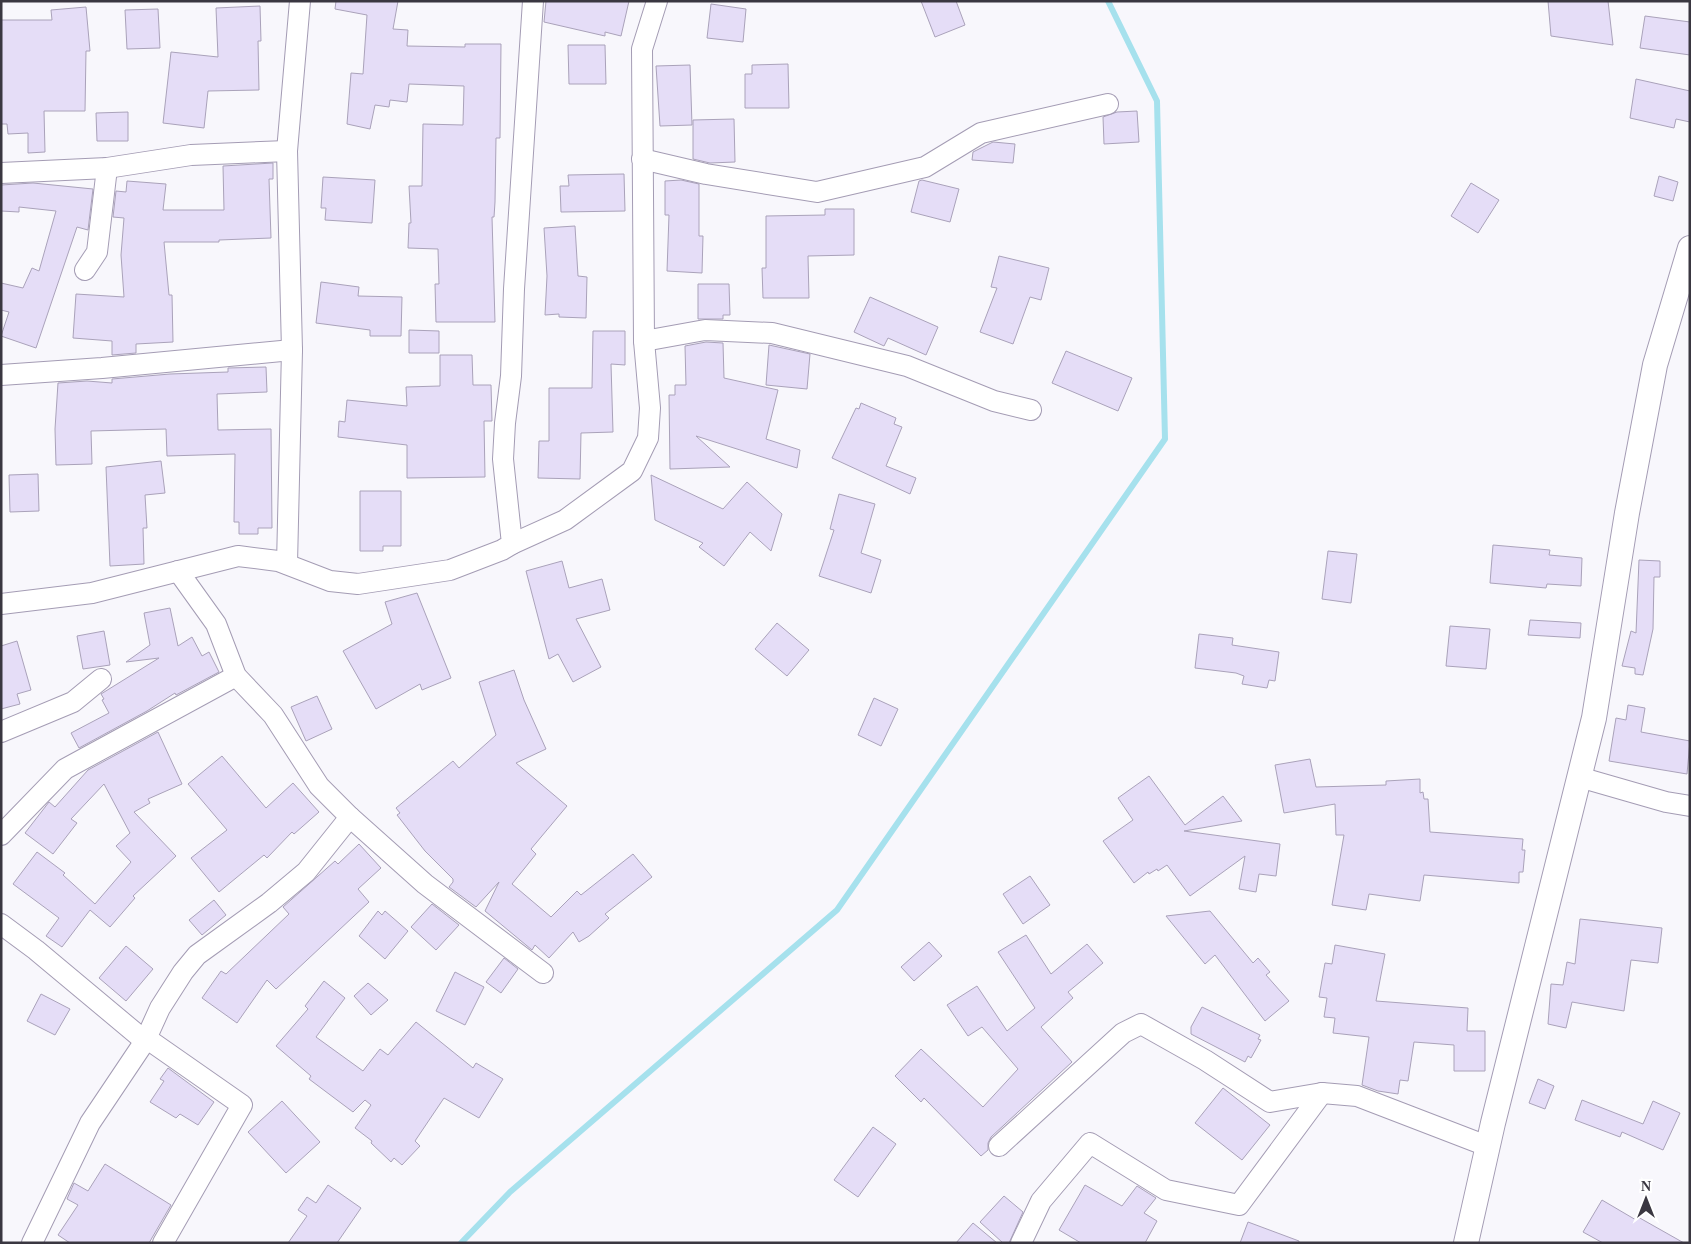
<svg xmlns="http://www.w3.org/2000/svg" width="1691" height="1244" viewBox="0 0 1691 1244" font-family="Georgia,serif">
	<style>
		.lines { fill: none; stroke-linecap: round; stroke-linejoin: round }
		.stream { stroke: #a6e1ed; stroke-width: 6 }
		.building { fill: #e5ddf7; stroke: #aaa2ba }
		.minor-casing { stroke: #a49cb4; stroke-width: 22 }
		.tertiary-casing { stroke: #a49cb4; stroke-width: 26 }
		.minor { stroke: #fff; stroke-width: 20 }
		.tertiary { stroke: #fff; stroke-width: 24 }
	</style>
	<rect width="100%" height="100%" fill="#f8f7fc"/>
	<g class="lines">
		<!-- stream -->
		<path class="stream" d="M461,1243l49,-51 327,-282 328,-471 -8,-338 -49,-100"/>
	</g>
	<!-- building -->
	<g class="building">
		<path d="M336,1h62l-5,28 15,1 -1,16 58,1v-3h36l-1,94h-4l-1,64 -1,15h-2l3,105h-59l-1,-38h4l-1,-35 -30,-1 1,-25h2l-2,-37h13l1,-62 40,1 1,-39 -55,-2 -2,18 -17,-2 -1,7 -14,-2 -5,24 -23,-5 4,-51 12,1 4,-59 -32,-6z"/>
		<path d="M546,1h83l-8,35 -16,-4v4l-61,-14z"/>
		<path d="M921,1h35l9,24 -30,12z"/>
		<path d="M1548,1h60l5,44 -62,-9z"/>
		<path d="M711,4l35,5 -3,33 -36,-4z"/>
		<path d="M260,6l1,35h-3l1,49 -51,1 -4,37 -41,-5 8,-71 47,5 -2,-49z"/>
		<path d="M86,7l4,44h-4l-1,60h-41l1,41 -17,1v-20l-20,1 -1,-10h-6v-104h51l-1,-10z"/>
		<path d="M158,9l2,39 -33,1 -2,-39z"/>
		<path d="M1645,16l45,6v33l-50,-7z"/>
		<path d="M568,45h37l1,39h-37z"/>
		<path d="M788,64l1,44h-44v-34h7v-9z"/>
		<path d="M690,65l2,60 -32,1 -4,-60z"/>
		<path d="M1636,79l54,12v31l-14,-3 -2,9 -44,-10z"/>
		<path d="M1137,111l2,31 -35,2 -1,-27 14,-5z"/>
		<path d="M128,112v29h-31l-1,-28z"/>
		<path d="M734,119l1,43 -25,1 -17,-4v-39z"/>
		<path d="M993,142l22,2 -2,19 -41,-3 1,-8z"/>
		<path d="M273,163v16h-4l2,59 -52,2v2h-55l5,53h3l1,47 -37,2v9l-24,2v-14l-39,-3 3,-44 48,3 -3,-42 3,-37 -11,-1 3,-26 10,1 1,-11 39,3 -3,26h61l-1,-44z"/>
		<path d="M624,174l1,37 -64,1 -1,-26h9l-1,-11z"/>
		<path d="M1659,176l19,6 -5,19 -19,-5z"/>
		<path d="M323,177l52,3 -3,43 -47,-3 1,-12h-5z"/>
		<path d="M681,180l18,4v52h4l-1,37 -35,-2 2,-56h-4v-34z"/>
		<path d="M922,180l37,9 -9,33 -39,-10 8,-31z"/>
		<path d="M33,183l60,6 -5,41 -11,-3 -41,121 -35,-12 8,-24 -8,-2v-27l22,5 9,-20 7,3 17,-60 -37,-4v5l-18,-1v-26z"/>
		<path d="M1471,183l28,17 -21,33 -27,-17z"/>
		<path d="M825,209h29v46l-46,1 1,42h-46l-1,-30h4v-52l59,-1z"/>
		<path d="M575,226l3,50 9,1 -1,41 -27,-1v-3l-14,1 2,-39 -3,-48z"/>
		<path d="M999,256l50,12 -8,32 -11,-3 -17,47 -33,-12 17,-44 -6,-1z"/>
		<path d="M321,282l38,5 -1,9 44,1 -1,39h-31v-6l-54,-7z"/>
		<path d="M698,284h31l1,31h-7v4h-25z"/>
		<path d="M870,297l68,30 -12,28 -38,-17 -4,8 -30,-14z"/>
		<path d="M409,330l30,1v22h-30z"/>
		<path d="M593,331h32v34l-14,-1 2,68 -32,1 -1,46 -42,-1 1,-37h10v-53h43z"/>
		<path d="M706,342l17,1 1,35 54,12 -12,49 34,11 -3,18 -101,-32 34,31 -60,2 -1,-74h6v-10h11l-1,-39z"/>
		<path d="M769,345l41,9 -3,35 -41,-4z"/>
		<path d="M1066,351l66,27 -14,33 -66,-28z"/>
		<path d="M440,355h32l1,30h18l1,36h-8l1,56 -78,1v-33l-69,-8 1,-16 6,1 2,-22 60,6 -1,-19 34,-1z"/>
		<path d="M266,367l1,25 -50,2 1,36 53,-1 1,99h-14v6h-19v-12h-5l1,-68 -68,2 -1,-27 -75,2 1,33 -36,1 -1,-36 3,-46 29,-2 25,2v-4l58,-5 58,-2v-4z"/>
		<path d="M861,403l35,15 -2,6 8,3 -16,39 30,12 -6,16 -78,-36 24,-50 3,1z"/>
		<path d="M161,461l4,32 -20,2 2,33h-4l1,36 -34,2 -4,-99z"/>
		<path d="M38,474l1,37 -29,1 -1,-37z"/>
		<path d="M651,475l72,34 24,-27 35,32 -11,37 -21,-19 -26,34 -25,-19 4,-4 -48,-23z"/>
		<path d="M360,491h41v55h-18v5h-23z"/>
		<path d="M839,494l36,10 -14,49 20,7 -10,33 -52,-17 15,-46 -4,-1z"/>
		<path d="M1493,545l57,5 -1,5 33,3 -1,28 -34,-2 -1,4 -56,-5z"/>
		<path d="M1328,551l29,3 -6,49 -29,-4z"/>
		<path d="M1639,560l21,1v16h-6l-1,52 -10,46 -8,-1v-6l-13,-2 9,-35 5,2z"/>
		<path d="M562,561l7,27 33,-9 8,31 -34,9 25,48 -28,15 -15,-28 -9,5 -23,-88z"/>
		<path d="M417,593l34,85 -29,12 -2,-6 -44,25 -33,-58 49,-27 -7,-22z"/>
		<path d="M170,608l8,38 14,-9 10,19 7,-4 10,20 -43,23 -1,-2 -28,18 -68,37 -8,-15 38,-20 -7,-13 2,-1 -3,-5 58,-36 -33,4 24,-17 -6,-32z"/>
		<path d="M1530,620l51,3 -1,15 -52,-3z"/>
		<path d="M777,623l32,27 -22,26 -32,-27z"/>
		<path d="M1450,626l40,3 -4,40 -40,-3z"/>
		<path d="M104,631l6,34 -27,4 -6,-33z"/>
		<path d="M1199,634l34,4 -1,7 47,7 -4,29 -6,-1 -2,8 -25,-4 2,-8 -8,-3 -41,-5z"/>
		<path d="M17,641l14,49 -14,4 3,10 -19,5v-63z"/>
		<path d="M514,670l10,30 22,49 -30,14 51,43 -36,43 5,5 -24,30 39,33 26,-26 4,4 52,-41 19,23 -47,37 4,4 -20,18 -10,6 -6,-10 -24,26 -14,-13 -3,5 -47,-39 14,-29 -23,25 -27,-20 4,-5v-3l-28,-28 -28,-36 3,-2 -4,-5 57,-47 6,7 37,-33 -17,-53z"/>
		<path d="M317,696l15,33 -26,12 -15,-34z"/>
		<path d="M874,698l24,11 -17,37 -23,-11z"/>
		<path d="M1628,705l17,3 -4,24 49,9 -3,33 -78,-13 7,-43 10,2z"/>
		<path d="M158,732l24,52 -34,15 2,4 -16,9 42,44 -43,40 2,2 -25,29 -20,-17 -28,37 -16,-11 13,-18 -46,-34 24,-32 28,21 -2,2 32,29 36,-42 -15,-16 14,-13 -26,-49 -33,35 6,4 -24,31 -28,-21 24,-31 6,5 33,-37z"/>
		<path d="M222,756l44,52 27,-25 26,29 -25,22 -2,-2 -25,26 -3,-3 -45,37 -28,-34 36,-28 -39,-46z"/>
		<path d="M1310,759l6,28 70,-2v-4l34,-2v14l3,-1 1,7h4l2,33 93,7 -1,11h3l-2,22h-4v11l-95,-8 -4,26 -51,-7 -3,16 -34,-5 12,-70h-8l-1,-31 -51,9 -9,-48z"/>
		<path d="M1149,776l36,49 38,-29 19,25 -58,10 96,13 -4,32 -17,-2 -3,18 -17,-3 6,-33 -55,40 -23,-31 -9,6 -1,-2 -8,5 -1,-2 -14,11 -31,-42 30,-21 -15,-22z"/>
		<path d="M359,844l22,24 -23,21 11,13 -93,87 -9,-9 -30,43 -35,-25 19,-27 5,3 63,-60 -6,-7 52,-46 3,3z"/>
		<path d="M1030,876l20,29 -27,19 -20,-30z"/>
		<path d="M214,900l12,15 -24,20 -13,-15z"/>
		<path d="M432,904l27,21 -23,25 -25,-23z"/>
		<path d="M378,911l4,4 3,-4 23,20 -23,28 -26,-23z"/>
		<path d="M1210,911l43,52 5,-5 12,14 -4,3 23,26 -24,20 -50,-66 -10,9 -39,-48z"/>
		<path d="M1580,919l82,9 -4,35 -27,-3 -7,51 -52,-9 -6,26 -18,-4 3,-40 12,1 4,-23 8,2z"/>
		<path d="M1026,935l25,39 36,-30 16,19 -35,29 5,6 -32,29 31,35 -81,75 -3,6v7l-7,6 -57,-58 -3,4 -26,-26 26,-27 62,58 35,-38 -36,-42 -14,9 -21,-31 30,-19 30,45 28,-23 -37,-56z"/>
		<path d="M929,942l13,14 -28,25 -13,-14z"/>
		<path d="M1335,945l50,9 -9,47 92,7 -1,23h18v40h-31v-26l-40,-3 -6,39 -8,-1 -2,14 -20,-3 -16,-6 7,-48 -36,-4 2,-15 -11,-1 3,-19 -8,-1 6,-34 7,1z"/>
		<path d="M126,946l27,23 -27,32 -27,-23z"/>
		<path d="M504,958l14,11 -17,24 -15,-11z"/>
		<path d="M455,972l29,15 -19,38 -29,-14z"/>
		<path d="M324,981l21,17 -29,39 47,34 17,-22 8,6 28,-33 57,46 3,-5 27,16 -24,39 -35,-20 -29,43 5,5 -18,19 -8,-7 -3,4 -20,-19 1,-2 -17,-13 16,-23 -6,-5 -12,12 -44,-33 2,-3 -35,-30 32,-37 -3,-3z"/>
		<path d="M368,983l20,17 -17,15 -17,-19z"/>
		<path d="M41,994l29,15 -15,26 -28,-14z"/>
		<path d="M1202,1007l58,28 -2,4 3,1 -10,18 -3,-2 -3,6 -54,-28v-7z"/>
		<path d="M168,1068l46,34 -16,23 -18,-11 -4,4 -26,-16 14,-21 -4,-2z"/>
		<path d="M1538,1079l16,7 -9,23 -16,-6z"/>
		<path d="M1223,1088l47,37 -28,35 -47,-37z"/>
		<path d="M1582,1100l61,24 10,-23 27,12 -17,37 -41,-18 -2,5 -45,-17z"/>
		<path d="M282,1101l38,41 -34,31 -38,-41z"/>
		<path d="M873,1127l23,17 -38,53 -24,-17z"/>
		<path d="M105,1164l66,41 -22,38h-79l-12,-8 20,-30 -11,-6 7,-16 14,8z"/>
		<path d="M328,1185l33,23 -24,35h-49l19,-27 -9,-6 9,-13 9,6z"/>
		<path d="M1085,1185l37,21 15,-20 19,12 -12,15 13,8 -12,22h-64l-22,-13z"/>
		<path d="M1004,1196l19,16 -14,31h-6l-23,-21z"/>
		<path d="M1602,1200l34,20 2,-3 46,26h-81l-20,-11z"/>
		<path d="M1248,1222l51,19v2h-59z"/>
		<path d="M973,1223l24,20h-41z"/>
	</g>
	<g class="lines">
		<!-- minor casing -->
		<g class="minor-casing">
			<g id="minor">
				<path d="M642,159l64,15 111,18 108,-25 56,-34 127,-29"/>
				<path d="M1,173l106,-5 84,-13 96,-4"/>
				<path d="M85,270l12,-18 10,-84"/>
				<path d="M644,341l61,-11 67,3 135,33 87,35 37,9"/>
				<path d="M1,375l101,-7 190,-18"/>
				<path d="M512,544l53,-24 67,-49 16,-33 2,-30 -6,-67 -2,-292 15,-48"/>
				<path d="M287,564l5,-214 -5,-199 13,-150"/>
				<path d="M1,604l91,-11 146,-37 40,5 52,20 28,3 92,-14 52,-20 10,-6 -9,-85 2,-36 6,-47 3,-87 19,-288"/>
				<path d="M1,732l72,-30 28,-23"/>
				<path d="M1579,777l87,25 24,4"/>
				<path d="M350,817l75,67 118,89"/>
				<path d="M1,835l64,-66 171,-93"/>
				<path d="M1,924l35,26 109,91"/>
				<path d="M146,1038l96,67 -79,138"/>
				<path d="M999,1146l124,-113 18,-9 64,36 65,42 52,-9 35,3 130,50"/>
				<path d="M32,1243l58,-120 55,-82 15,-33 23,-36 14,-17 72,-52 37,-31 44,-55 -31,-31 -46,-71 -37,-39 -20,-52 -38,-53"/>
				<path d="M1021,1243l20,-42 49,-58 76,47 73,15 83,-112"/>
			</g>
		</g>
		<!-- tertiary casing -->
		<g class="tertiary-casing">
			<path id="tertiary" d="M1466,1243l27,-120 101,-405 33,-205 28,-148 35,-117"/>
		</g>
		<!-- minor -->
		<use href="#minor" class="minor"/>
		<!-- tertiary -->
		<use href="#tertiary" class="tertiary"/>
	</g>
	<!-- border -->
	<rect width="1691" height="1244" fill="none" stroke="#3a3741" stroke-width="5"/>
	<!-- north arrow -->
	<g transform="translate(1646 1199)" stroke="#ffffff" stroke-width="4" paint-order="stroke">
	<path d="M0-4L9 19L0 12L-9 19Z" fill="#3a3741"/>
	<text y="-8" font-size="14" font-weight="bold" text-anchor="middle" fill="#3a3741">N</text>
	</g>
</svg>
